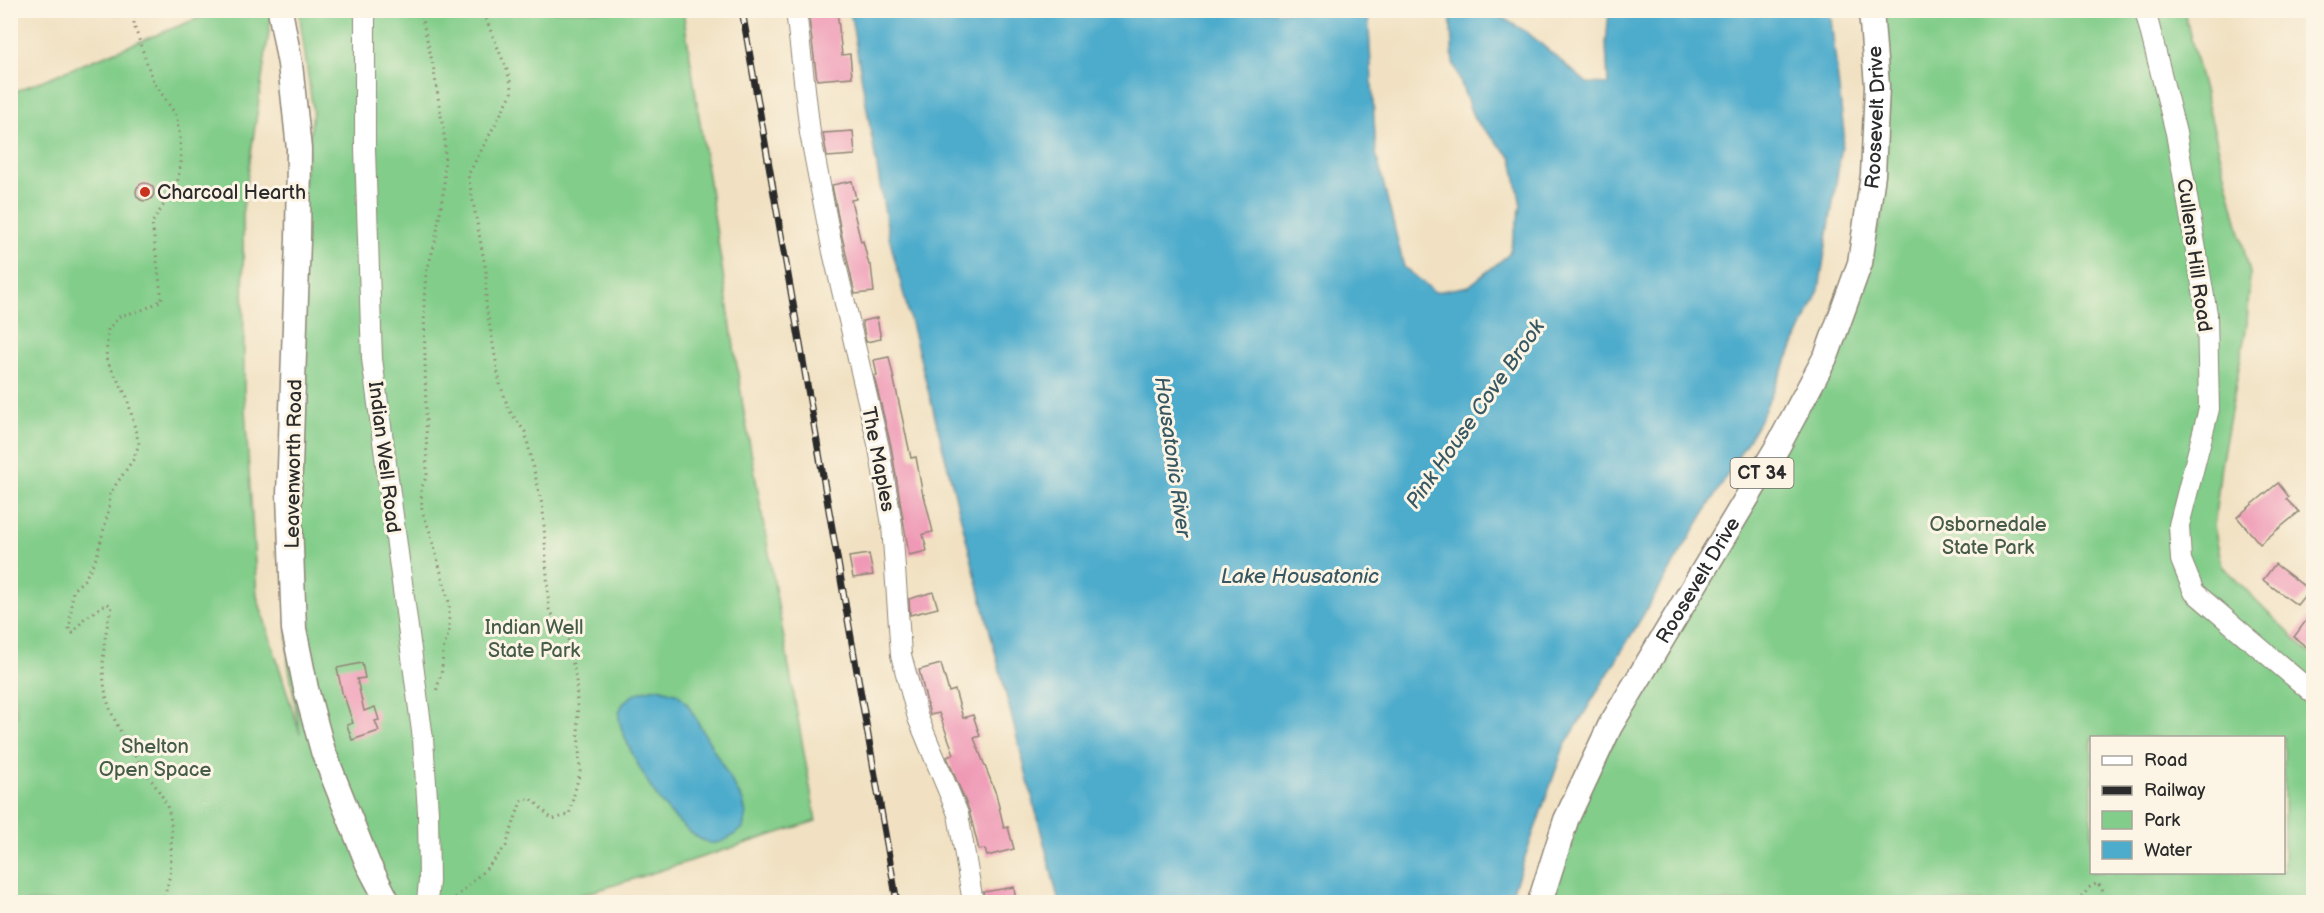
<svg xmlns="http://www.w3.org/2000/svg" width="2324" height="913" viewBox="0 0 2324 913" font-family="'Balsamiq Sans',sans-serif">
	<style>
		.green { fill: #82cd8a; stroke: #567c5a; stroke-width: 1.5; fill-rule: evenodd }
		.water { fill: #4daccc; stroke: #3c6c7c; stroke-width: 1.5 }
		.building { fill: #ef99b6 }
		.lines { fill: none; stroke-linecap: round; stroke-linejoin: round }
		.minor-casing { stroke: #8e8676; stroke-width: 22 }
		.major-casing { stroke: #8e8676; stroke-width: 27 }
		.path { stroke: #8e8676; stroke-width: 3; stroke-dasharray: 1.5 4.5; stroke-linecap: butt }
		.minor { stroke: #fff; stroke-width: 20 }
		.major { stroke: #fff; stroke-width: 24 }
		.rail-casing { stroke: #2b2b2b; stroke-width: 7 }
		.rail { stroke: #fcf5e5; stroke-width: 4.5; stroke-dasharray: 14; stroke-linecap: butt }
		.poi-dot { fill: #c8321e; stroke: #fcf5e5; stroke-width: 2 }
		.labels { text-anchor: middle; stroke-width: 6; stroke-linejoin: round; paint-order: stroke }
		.shield { fill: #fcf5e5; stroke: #6a6863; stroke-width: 1.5 }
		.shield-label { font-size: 18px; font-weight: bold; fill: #2b2b2b }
		.street-label { font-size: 20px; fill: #2b2b2b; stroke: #fcf5e5 }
		.poi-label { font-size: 20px; fill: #2b2b2b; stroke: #fcf5e5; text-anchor: start }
		.park-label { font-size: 20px; fill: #455c48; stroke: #fcf5e5 }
		.water-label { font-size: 21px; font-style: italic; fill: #375863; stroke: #fcf5e5 }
	</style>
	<rect width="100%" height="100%" fill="#fcf5e5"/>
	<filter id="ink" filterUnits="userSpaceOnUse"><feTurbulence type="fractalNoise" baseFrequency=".0167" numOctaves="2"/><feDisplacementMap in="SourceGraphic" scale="12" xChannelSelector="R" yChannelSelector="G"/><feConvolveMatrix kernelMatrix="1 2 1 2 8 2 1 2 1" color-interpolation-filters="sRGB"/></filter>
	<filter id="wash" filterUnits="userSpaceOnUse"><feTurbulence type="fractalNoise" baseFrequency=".008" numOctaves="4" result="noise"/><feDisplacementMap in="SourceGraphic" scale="24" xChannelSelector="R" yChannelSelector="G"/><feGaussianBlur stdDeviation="1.35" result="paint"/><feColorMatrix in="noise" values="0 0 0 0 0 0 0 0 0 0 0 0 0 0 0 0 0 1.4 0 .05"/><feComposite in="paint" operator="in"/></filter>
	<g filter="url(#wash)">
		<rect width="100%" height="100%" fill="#f1e1c2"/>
		<!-- green -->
		<g class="green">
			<path d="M216,11h56l-29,197 1,184 13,204 43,138 -12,-73 -2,-139 3,-235 24,-175 -14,-101h384l60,395 73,415 -211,67 -51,14h-543l-1,-184 7,-2 -7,-42 1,-581z"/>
			<path d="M1883,11h301l66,262 -3,51 -26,141 -7,61 8,40 91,91v245h-765l31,-97 282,-522 20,-66 3,-103zM2092,738h192v134h-192z"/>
		</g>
		<!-- water -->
		<g class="water">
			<path d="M850,11h518l8,142 28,114 31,25 34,-6 40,-32 12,-48 -9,-48 -38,-39 -21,-57 -3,-51h41l36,21 60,51 21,1 -2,-41 3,-32h221l14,122 -25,157 -60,132 -195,325 -55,155h-450l-170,-665z"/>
			<path d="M658,688l20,6 10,11 55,96 3,13 -3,14c-8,7 -23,17 -33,15 -17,-4 -35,-24 -46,-37 -12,-14 -47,-75 -45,-92 3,-18 24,-24 39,-26z"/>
		</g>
		<g id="blocks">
			<!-- building -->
			<g class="building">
				<path d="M808,10h29l5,45 8,-1 2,23 -35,3z"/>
				<path d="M853,131l2,24 -28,2 -4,-24z"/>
				<path d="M852,181l4,18 -5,1 10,42 2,-1 6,24h2l3,27 -19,2 -14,-62 -9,-47z"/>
				<circle cx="145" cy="192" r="9"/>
				<path d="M877,318l4,21 -15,3 -4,-21z"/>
				<path d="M889,357l22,101 5,-1 7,39 1,-1 9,37 -10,2 4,17 -18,4 -18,-109 -17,-70 3,-1 -3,-15z"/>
				<path d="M2278,483l11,14 -3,2 13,13 -39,32 -23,-27z"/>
				<path d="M869,554l4,21 -20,3 -4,-21z"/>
				<path d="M2275,564l34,26 -12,15 -34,-25z"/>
				<path d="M933,592l5,16 -28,7 -1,-16z"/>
				<path d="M2313,611v41l-19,-15z"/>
				<path d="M362,663l3,15 -8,1 7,32 11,-4 4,13 -4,1 4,10 -27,9 -5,-15 6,-2 -9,-27 -1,1 -6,-29z"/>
				<path d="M941,664l8,28 6,-2 8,28 10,-3 7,21 -6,2 22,56 8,34 4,-1 6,22 -27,7 -2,-7 -6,1 -10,-40 -22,-53 7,-3 -15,-41 -9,2 -11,-45z"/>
				<path d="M1014,887l2,16h-31l-2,-11z"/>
			</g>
		</g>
	</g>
	<g filter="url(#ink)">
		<use href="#blocks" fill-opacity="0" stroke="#8e8676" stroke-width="1.5"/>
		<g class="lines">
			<!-- minor casing -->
			<g class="minor-casing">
				<g id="minor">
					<path d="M365,10v139l7,210 51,380 5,73 1,69 -2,21"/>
					<path d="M796,10l14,123 23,119 46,196 13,77 9,130 17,63 40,96 15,88"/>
					<path d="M2145,10l31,123 31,181 2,95 -30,116 2,35 13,32 120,102"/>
				</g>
			</g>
			<!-- major casing -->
			<g class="major-casing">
				<g id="major">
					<path d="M280,10l10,54 9,85 -1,91 -9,255 5,134 12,60 17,62 45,113 20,38"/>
					<path id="s1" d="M1540,902l26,-82 44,-94 168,-280 49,-92 33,-91 13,-88 4,-89 -6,-76"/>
				</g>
			</g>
			<!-- path -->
			<g class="path">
				<path d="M134,10v15l19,56 23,34 4,22 1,25 -4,22 -25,39 10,77 -17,9 -25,7 -12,13 -2,30 21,38 12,47 -6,16 -23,33 -1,16 -12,47 -12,23 -12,11 -4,40 4,3 11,-14 23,-16 5,4c-9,29 -13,70 -3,99 8,22 20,40 32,60 10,15 21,26 27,43 5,14 3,30 3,45 0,15 -2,36 -11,48"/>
				<path d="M420,10l13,55 12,76 -1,47 -9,55 -9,30 -2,29 3,173 -6,14 1,22 8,21 19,70v30l-6,18 -1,20 -6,22"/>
				<path d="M451,902l38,-36 17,-20 15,-45 10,-3 21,21 17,-4 11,-44 -4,-92 -8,-39 -19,-31 -6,-100 -18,-77 -16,-22 -9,-26 -14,-79v-34l-18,-96 45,-84 -6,-21 -25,-60"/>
				<path d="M2078,902l12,-15 8,-4 11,19"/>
			</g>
			<!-- minor -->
			<use href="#minor" class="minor"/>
			<!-- major -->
			<use href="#major" class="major"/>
			<!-- rail casing -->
			<g class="rail-casing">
				<path id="rail" d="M742,10l155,892"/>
			</g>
			<!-- rail -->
			<use href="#rail" class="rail"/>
		</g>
	</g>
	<!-- markers -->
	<circle class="poi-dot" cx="145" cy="192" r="6"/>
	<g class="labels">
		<!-- shield labels -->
		<rect class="shield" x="1730.5" y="458" width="63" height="30" rx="4.5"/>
		<g class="shield-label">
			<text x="1762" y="479">CT 34</text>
		</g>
		<!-- street labels -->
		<g class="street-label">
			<text dy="7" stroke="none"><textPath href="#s1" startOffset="864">Roosevelt Drive</textPath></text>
			<text transform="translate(2195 255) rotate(82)" y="7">Cullens Hill Road</text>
			<text transform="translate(385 457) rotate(83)" y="7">Indian Well Road</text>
			<text transform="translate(879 459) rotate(79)" y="7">The Maples</text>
			<text transform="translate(293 464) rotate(-89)" y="7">Leavenworth Road</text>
			<text dy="7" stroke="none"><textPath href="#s1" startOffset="360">Roosevelt Drive</textPath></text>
		</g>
		<!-- poi labels -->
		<g class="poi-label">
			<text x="157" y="199">Charcoal Hearth</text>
		</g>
		<!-- park labels -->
		<g class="park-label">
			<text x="1988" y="531">Osbornedale<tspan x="1988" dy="23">State Park</tspan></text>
			<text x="534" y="634">Indian Well<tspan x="534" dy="23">State Park</tspan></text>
			<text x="155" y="753">Shelton<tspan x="155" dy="23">Open Space</tspan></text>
		</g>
		<!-- water labels -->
		<g class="water-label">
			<text transform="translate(1475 414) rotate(-55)" y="7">Pink House Cove Brook</text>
			<text transform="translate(1173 457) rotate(82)" y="7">Housatonic River</text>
			<text x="1300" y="583">Lake Housatonic</text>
		</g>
	</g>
	<!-- margin -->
	<rect width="2324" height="913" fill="none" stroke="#fcf5e5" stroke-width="36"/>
	<!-- legend -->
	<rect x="2090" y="736" width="195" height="138" fill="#fcf5e5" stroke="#a8a49b" stroke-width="1.5"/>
	<rect x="2102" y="756" width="30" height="9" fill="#ffffff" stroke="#a8a49b" stroke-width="1.5"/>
	<text x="2144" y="766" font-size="18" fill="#2b2b2b">Road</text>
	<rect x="2102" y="786" width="30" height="9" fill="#2b2b2b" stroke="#a8a49b" stroke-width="1.5"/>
	<text x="2144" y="796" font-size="18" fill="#2b2b2b">Railway</text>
	<rect x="2102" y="811" width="30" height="18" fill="#82cd8a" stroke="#a8a49b" stroke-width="1.5"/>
	<text x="2144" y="826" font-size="18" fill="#2b2b2b">Park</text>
	<rect x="2102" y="841" width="30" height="18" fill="#4daccc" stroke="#a8a49b" stroke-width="1.5"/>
	<text x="2144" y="856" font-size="18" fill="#2b2b2b">Water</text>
</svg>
